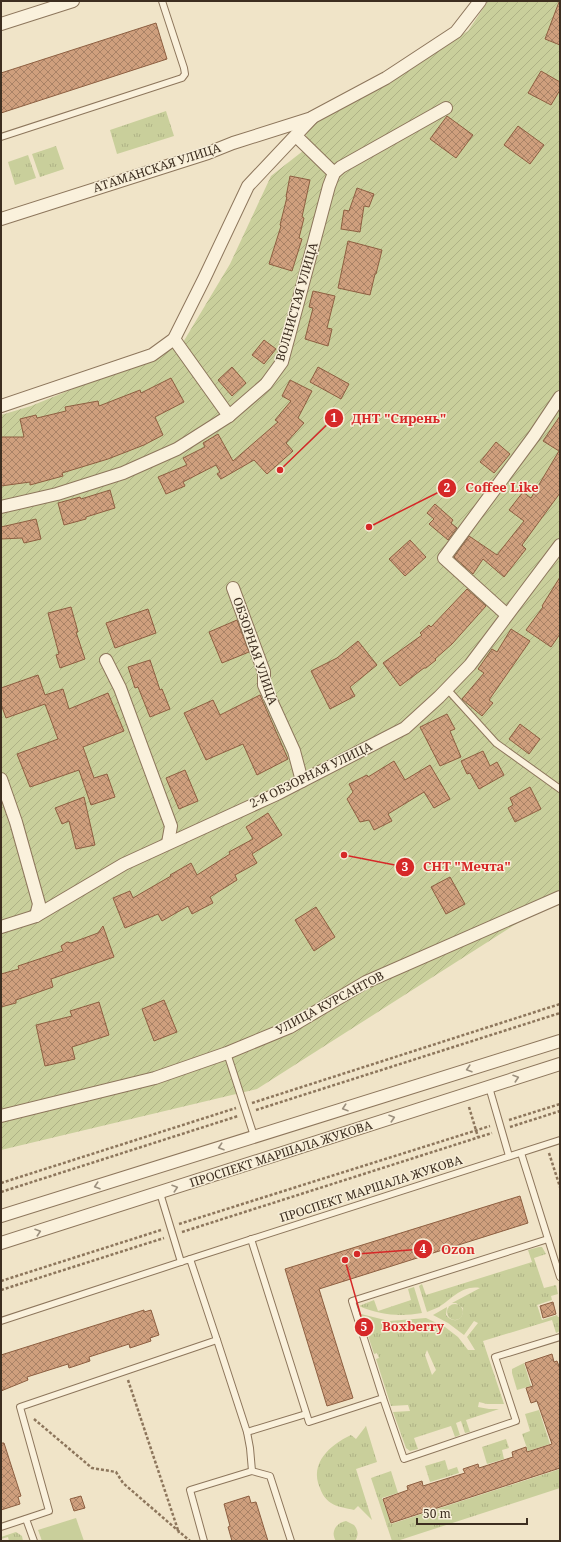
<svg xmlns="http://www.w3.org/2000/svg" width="561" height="1542" viewBox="0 0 561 1542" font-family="'Noto Serif',serif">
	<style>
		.grass { fill: url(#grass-tufts); fill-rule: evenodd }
		.garden { fill: url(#garden-furrows) }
		.pitch { fill: #c9cf9b }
		.building { fill: url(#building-cross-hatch); stroke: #8d5f41 }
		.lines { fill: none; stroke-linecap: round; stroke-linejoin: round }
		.lane-casing { stroke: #8d765c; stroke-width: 8 }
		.street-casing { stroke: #8d765c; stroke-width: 14 }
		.path { stroke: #8d765c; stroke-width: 2.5; stroke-dasharray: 3 2; stroke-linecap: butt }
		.lane { stroke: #faf1dc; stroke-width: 6 }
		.street { stroke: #faf1dc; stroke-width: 12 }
		.oneway { stroke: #9c907e }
		.labels { text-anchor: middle; stroke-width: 3; stroke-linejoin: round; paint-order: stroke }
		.street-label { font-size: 12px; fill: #3d2e20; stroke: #f7eed8 }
		.leader { fill: none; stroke: #d62828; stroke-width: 1.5 }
		.callout-dot { fill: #d62828; stroke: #f7eed8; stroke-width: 1.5 }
		.mark-label { font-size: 12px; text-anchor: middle; font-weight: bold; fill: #fff }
		.callout-label { font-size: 13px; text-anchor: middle; font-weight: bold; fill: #d62828; stroke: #f7eed8; stroke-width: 3; stroke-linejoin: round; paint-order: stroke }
	</style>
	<defs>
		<pattern id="grass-tufts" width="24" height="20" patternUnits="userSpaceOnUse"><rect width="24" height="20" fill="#c9cf9b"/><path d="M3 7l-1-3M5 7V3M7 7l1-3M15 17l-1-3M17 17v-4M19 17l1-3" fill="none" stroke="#aeb285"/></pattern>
		<pattern id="garden-furrows" width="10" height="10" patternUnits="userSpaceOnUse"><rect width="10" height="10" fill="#c9cf9b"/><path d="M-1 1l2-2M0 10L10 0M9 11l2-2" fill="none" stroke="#aeb285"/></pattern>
		<pattern id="building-cross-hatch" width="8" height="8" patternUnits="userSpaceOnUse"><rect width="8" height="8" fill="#cf9f7d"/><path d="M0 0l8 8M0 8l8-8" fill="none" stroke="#a98266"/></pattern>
	</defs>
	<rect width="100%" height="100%" fill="#f0e4c8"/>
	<!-- grass -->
	<g class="grass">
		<path d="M166,111l8,25 -57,18 -7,-24z"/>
		<path d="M56,146l8,23 -24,8 -8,-23z"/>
		<path d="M28,155l8,23 -21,7 -7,-23z"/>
		<path d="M539,1247h3l4,7 -12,4 10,30 12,-3 2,9 -7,2 1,4 -15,5 5,15 15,-5 1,2h2v14l-4,2 -4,-13 -69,21 21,63h-17l-8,-2 -1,5 11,2h10l-33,11 4,12 -5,1 -4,-12 -5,2 4,12 -5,2 -4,-11 -37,12 4,11 -8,2 -4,-3 -13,-36 17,-1 -2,-6 -17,1 -15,-47 3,-1 -2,-5 -3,1 -13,-40 28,7 37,-3 19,9 13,10 10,13h7l-8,-13 11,-14 -4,-2 -10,14 -16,-12 -15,-8 14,-8 -1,8c7,9 18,6 17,-7l-7,-5h-4l28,-15c-18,-3 -28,11 -41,19 -4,2 -8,3 -12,5l-8,-26 3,-2 4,11 106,-33 -4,-12zM427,1350l9,20 -4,5 -7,-20z"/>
		<path d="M414,1287l8,26c-22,4 -42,2 -63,-7l15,-6 4,11 33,-11 -3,-11z"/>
		<circle cx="455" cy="1312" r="8"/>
		<path d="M524,1363l7,23 -14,4 -5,-17v-4z"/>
		<path d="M539,1410l11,34 -22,7 -6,-17 8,-3 -5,-17z"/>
		<path d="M366,1426l11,36 -21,7 16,51 -14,-14 -4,4c-7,-2 -18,-3 -23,-7 -6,-4 -9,-9 -11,-15 -11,-25 10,-43 31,-53l5,4z"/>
		<path d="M506,1439l3,9 -7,2 2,9 -17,5 -5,-17z"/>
		<path d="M445,1460l3,10 9,-3 2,6 -29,9 -5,-16z"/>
		<path d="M560,1469v19l-163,53h-5l-21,-63 20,-7 7,22 -16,5 9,26z"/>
		<path d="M346,1521l8,4c4,5 5,10 1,16h-19c-6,-9 0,-18 10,-20z"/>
		<path d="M16,1532l6,4 1,5h-14l-1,-4 -7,2v-2z"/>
	</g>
	<!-- garden -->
	<path class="garden" d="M488,1h72v895l-303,193 -256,61v-735l30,-9 151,-62 48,-80 41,-88 37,-29 -3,-20 163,-96z"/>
	<!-- pitch -->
	<path class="pitch" d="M76,1518l8,23h-42l-4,-11z"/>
	<!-- building -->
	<g class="building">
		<path d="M559,2h1v43l-15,-6z"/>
		<path d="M156,23l11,36 -166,54v-40z"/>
		<path d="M541,71l19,11v8l-9,15 -23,-12z"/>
		<path d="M447,116l26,19 -17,23 -26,-19z"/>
		<path d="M518,126l26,19 -14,19 -26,-19z"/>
		<path d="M290,176l20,4 -8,37 2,1 -5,20 3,1 -10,32 -23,-7 12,-38 -1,-1 7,-28h-1z"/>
		<path d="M357,188l17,6 -5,13 -5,-1 -4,26 -19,-3 3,-19 5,1z"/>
		<path d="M348,241l34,9 -6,24h-1l-5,21 -32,-7z"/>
		<path d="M313,291l22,5 -8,32 5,1 -4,17 -23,-7 8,-31 -4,-1z"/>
		<path d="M264,340l12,9 -12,15 -12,-9z"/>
		<path d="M232,367l14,16 -14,13 -14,-16z"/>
		<path d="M318,367l31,17 -8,15 -31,-17z"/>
		<path d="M171,378l13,24 -29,15 8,18 -19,10 -36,14 -46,14 1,3 -33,9v-3l-29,4v-49h23l-4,-18 16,-4 1,3 29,-7 -1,-4 33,-6 1,5 41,-16 1,3z"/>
		<path d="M290,380l22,11 -14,27 6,5 -18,20 7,8 -26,23 -13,-14 -33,19 -4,-5 3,-2 -4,-7 -33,17 2,4 -19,8 -8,-17 29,-12 -4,-7 22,-11 -2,-4 15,-9 15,27 45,-39 -3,-2 16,-19 -9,-5z"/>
		<path d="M560,416v77l-38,52 4,4 -22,28 -21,-18 -10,15 -19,-17 15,-21 28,19 27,-34 -15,-11 14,-18 8,6 28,-47 -16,-10z"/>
		<path d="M496,442l14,12 -16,19 -14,-11z"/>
		<path d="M110,490l5,18 -29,9v2l-22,6 -6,-22 22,-6 1,2z"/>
		<path d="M435,504l18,16 -2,3 6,5 -9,12 -19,-16 5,-5 -7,-6z"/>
		<path d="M36,519l5,20 -17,4 -2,-5 -21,1v-12z"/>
		<path d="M410,540l16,17 -21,19 -16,-17z"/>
		<path d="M560,577v57l-9,13 -25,-17 17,-23 -1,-1z"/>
		<path d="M467,589l19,17 -34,38 -17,15 1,1 -10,8h-2l-24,18 -17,-23 39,-28 -2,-2 9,-8 2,2z"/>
		<path d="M71,607l7,25h-2l9,27 -25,9 -4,-13 3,-1 -11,-41z"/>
		<path d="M148,609l8,24 -41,15 -9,-25z"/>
		<path d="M237,620l12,32 -27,11 -13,-31z"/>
		<path d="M511,629l19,12 -41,59 4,3 -11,13 -20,-17 22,-26 -6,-4 14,-20 5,3z"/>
		<path d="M358,641l19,24 -27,22 5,9 -25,13 -19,-38 26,-13z"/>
		<path d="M150,660l10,30 2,-1 8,20 -20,8 -12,-30 -3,1 -7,-21z"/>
		<path d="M38,675l7,20 18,-6 6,20 39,-16 16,38 -41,16 11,31 13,-4 8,23 -24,8 -12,-35 -49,17 -13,-33 41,-15 -13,-35 -39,14 -5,-14v-16z"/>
		<path d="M260,695l28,64 -31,16 -14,-31 -37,16 -22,-47 29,-13 7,15z"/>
		<path d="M447,714l8,15 -5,2 11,26 -21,9 -20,-39z"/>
		<path d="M520,724l20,15 -11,15 -20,-15z"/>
		<path d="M483,751l7,15 7,-4 7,13 -25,14 -9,-16 -3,1 -6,-13z"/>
		<path d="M394,761l11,19 25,-15 20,34 -16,9 -10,-16 -36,22 4,7 -18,9 -5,-10 -9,2 -13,-23 6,-7 -4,-8 18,-9 1,2z"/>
		<path d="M185,770l13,31 -19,8 -13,-31z"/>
		<path d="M530,787l11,22 -26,13 -7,-14 5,-3 -3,-7z"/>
		<path d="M84,797l11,48 -19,4 -7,-28 -7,3 -7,-16z"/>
		<path d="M268,813l14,22 -30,19 5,9 -22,12 2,5 -27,17 3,6 -21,11 -4,-8 -26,15 -4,-7 -33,14 -12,-30 17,-7 3,7 38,-22 -1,-1 21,-12 6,12 33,-21 -1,-2 24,-13 -7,-12z"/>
		<path d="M450,877l15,27 -19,10 -15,-27z"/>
		<path d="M316,907l19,30 -21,14 -19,-31z"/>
		<path d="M103,926l11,31 -63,22 2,8 -37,13v3l-15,4v-33l18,-5 -1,-3 45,-15 -2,-5 6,-4 4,1 27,-10z"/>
		<path d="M164,1000l13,32 -23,9 -12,-32z"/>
		<path d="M99,1002l10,33 -37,12 3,12 -30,7 -9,-41 36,-9 -2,-5z"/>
		<path d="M520,1196l8,27 -209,66 34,109 -26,8 -42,-137z"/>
		<path d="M553,1302l3,12 -13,4 -3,-12z"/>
		<path d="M144,1310v2l7,-2 8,25 -9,3 1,3 -21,7 -1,-4 -40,13 1,4 -21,7 -1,-4 -41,13 1,3 -27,11v-36z"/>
		<path d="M552,1354l2,8 3,-1 3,8v99l-169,55 -8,-24 25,-9 -1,-4 15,-5 1,5 42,-13 -2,-4 15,-5 1,4 34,-11 -1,-5 14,-5 1,5 25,-8 -15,-43 -6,2 -5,-15 7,-2 -8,-23z"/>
		<path d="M1,1443h3l17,53 -3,1 2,7 -19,6z"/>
		<path d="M81,1496l4,12 -11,3 -4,-12z"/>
		<path d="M249,1496l2,7 5,-1 12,39h-36l-4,-14 2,-1 -6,-22z"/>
	</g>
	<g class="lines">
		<!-- lane casing -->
		<g class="lane-casing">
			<g id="lane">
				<path d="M1,137l181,-59 3,-4 -1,-6 -22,-67"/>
				<path d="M447,689l49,54 64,46"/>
				<path d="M227,1053l27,83"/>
				<path d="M489,1087l20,69"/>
				<path d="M521,1153l39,124"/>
				<path d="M160,1193l21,69"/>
				<path d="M251,1239l58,183 74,-24"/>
				<path d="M548,1239l-196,62 31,97 21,61 112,-38 -21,-64 65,-20"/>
				<path d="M190,1259l370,-119"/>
				<path d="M1,1321l189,-62 27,81 -197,67 29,104 -48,16"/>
				<path d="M247,1432l59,-18"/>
				<path d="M252,1471l18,5 21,65"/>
				<path d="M26,1519l8,22"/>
				<path d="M204,1541l-14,-51 62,-19 -2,-23 -3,-16 -30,-92"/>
			</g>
		</g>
		<!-- street casing -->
		<g class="street-casing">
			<g id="street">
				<path d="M1,24l72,-23"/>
				<path d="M296,136l38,37"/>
				<path d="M1,219l207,-66 25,-10 79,-25"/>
				<path d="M174,339l55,77"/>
				<path d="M1,406l151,-51 22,-16 30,-60 44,-93 65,-69 73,-39 70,-46 24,-31"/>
				<path d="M1,507l56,-13 66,-21 54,-24 52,-33 37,-32 16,-22 47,-176 5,-13 7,-6 105,-59"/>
				<path d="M233,588l31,84v13l30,66 8,30"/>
				<path d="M507,615l-63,-57 90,-122 26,-39"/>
				<path d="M106,660l14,28 51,138 -3,17"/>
				<path d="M1,779l15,43 23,82 -3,12"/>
				<path d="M1,927l35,-11 88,-52 153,-70 128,-66 34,-31 31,-32 90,-120"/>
				<path d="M1,1116l154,-38 72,-25 63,-26 76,-45 194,-85"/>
				<path d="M1,1216l559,-175"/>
				<path d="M1,1243l559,-179"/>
			</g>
		</g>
		<!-- path -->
		<g class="path">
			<path d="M252,1103l308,-99"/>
			<path d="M469,1107l9,30"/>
			<path d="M256,1110l304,-97"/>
			<path d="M509,1120l51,-16"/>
			<path d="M510,1127l50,-16"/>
			<path d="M549,1153l11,34"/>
			<path d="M1,1183l235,-75"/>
			<path d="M1,1192l237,-76"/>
			<path d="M179,1224l311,-98"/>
			<path d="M182,1232l310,-99"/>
			<path d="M1,1281l160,-51"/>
			<path d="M1,1290l163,-52"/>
			<path d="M128,1380l51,153"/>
			<path d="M34,1419l58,49 24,4 7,11 67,58"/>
		</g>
		<!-- lane -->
		<use href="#lane" class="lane"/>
		<!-- street -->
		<use href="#street" class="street"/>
	</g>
	<!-- one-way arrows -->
	<defs><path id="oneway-chevron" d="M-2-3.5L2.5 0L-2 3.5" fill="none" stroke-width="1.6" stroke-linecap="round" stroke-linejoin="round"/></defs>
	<g class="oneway">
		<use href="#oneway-chevron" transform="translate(469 1069) rotate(163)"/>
		<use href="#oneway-chevron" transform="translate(516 1078) rotate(-18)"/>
		<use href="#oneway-chevron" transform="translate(345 1108) rotate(162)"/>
		<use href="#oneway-chevron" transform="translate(392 1118) rotate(-18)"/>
		<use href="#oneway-chevron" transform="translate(221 1147) rotate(162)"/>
		<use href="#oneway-chevron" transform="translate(97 1186) rotate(162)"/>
		<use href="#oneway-chevron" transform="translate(175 1188) rotate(-18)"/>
		<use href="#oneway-chevron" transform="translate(38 1232) rotate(-18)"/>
	</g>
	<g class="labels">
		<!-- street labels -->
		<g class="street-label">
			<text transform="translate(157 168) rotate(-18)" y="4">АТАМАНСКАЯ УЛИЦА</text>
			<text transform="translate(297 302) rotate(-74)" y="4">ВОЛНИСТАЯ УЛИЦА</text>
			<text transform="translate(255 651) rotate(71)" y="4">ОБЗОРНАЯ УЛИЦА</text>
			<text transform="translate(311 775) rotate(-26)" y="4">2-Я ОБЗОРНАЯ УЛИЦА</text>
			<text transform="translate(330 1003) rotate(-28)" y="4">УЛИЦА КУРСАНТОВ</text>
			<text transform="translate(281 1154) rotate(-18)" y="4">ПРОСПЕКТ МАРШАЛА ЖУКОВА</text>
			<text transform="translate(371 1189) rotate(-18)" y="4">ПРОСПЕКТ МАРШАЛА ЖУКОВА</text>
		</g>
	</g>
	<!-- callouts -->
	<path class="leader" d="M280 470L334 418M369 527L447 488M344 855L405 867M357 1254L423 1249M345 1260L364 1327"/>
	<g class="callout-dot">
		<circle cx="280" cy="470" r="4"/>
		<circle cx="369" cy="527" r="4"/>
		<circle cx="344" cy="855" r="4"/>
		<circle cx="357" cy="1254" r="4"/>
		<circle cx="345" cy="1260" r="4"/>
		<circle cx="334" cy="418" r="10"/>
		<circle cx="447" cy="488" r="10"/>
		<circle cx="405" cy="867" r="10"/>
		<circle cx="423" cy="1249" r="10"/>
		<circle cx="364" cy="1327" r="10"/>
	</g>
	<g class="mark-label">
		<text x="334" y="422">1</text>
		<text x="447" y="492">2</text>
		<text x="405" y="871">3</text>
		<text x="423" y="1253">4</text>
		<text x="364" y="1331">5</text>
	</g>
	<g class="callout-label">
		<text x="399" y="423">ДНТ "Сирень"</text>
		<text x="502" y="492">Coffee Like</text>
		<text x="467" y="871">СНТ "Мечта"</text>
		<text x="458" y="1254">Ozon</text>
		<text x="413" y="1331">Boxberry</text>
	</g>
	<!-- border -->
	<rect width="561" height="1542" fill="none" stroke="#3d2e20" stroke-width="4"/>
	<!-- scale -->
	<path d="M417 1518v6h110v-6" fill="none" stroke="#3d2e20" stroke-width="2"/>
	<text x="423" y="1518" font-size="12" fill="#3d2e20" stroke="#f7eed8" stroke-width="3" paint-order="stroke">50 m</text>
</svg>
